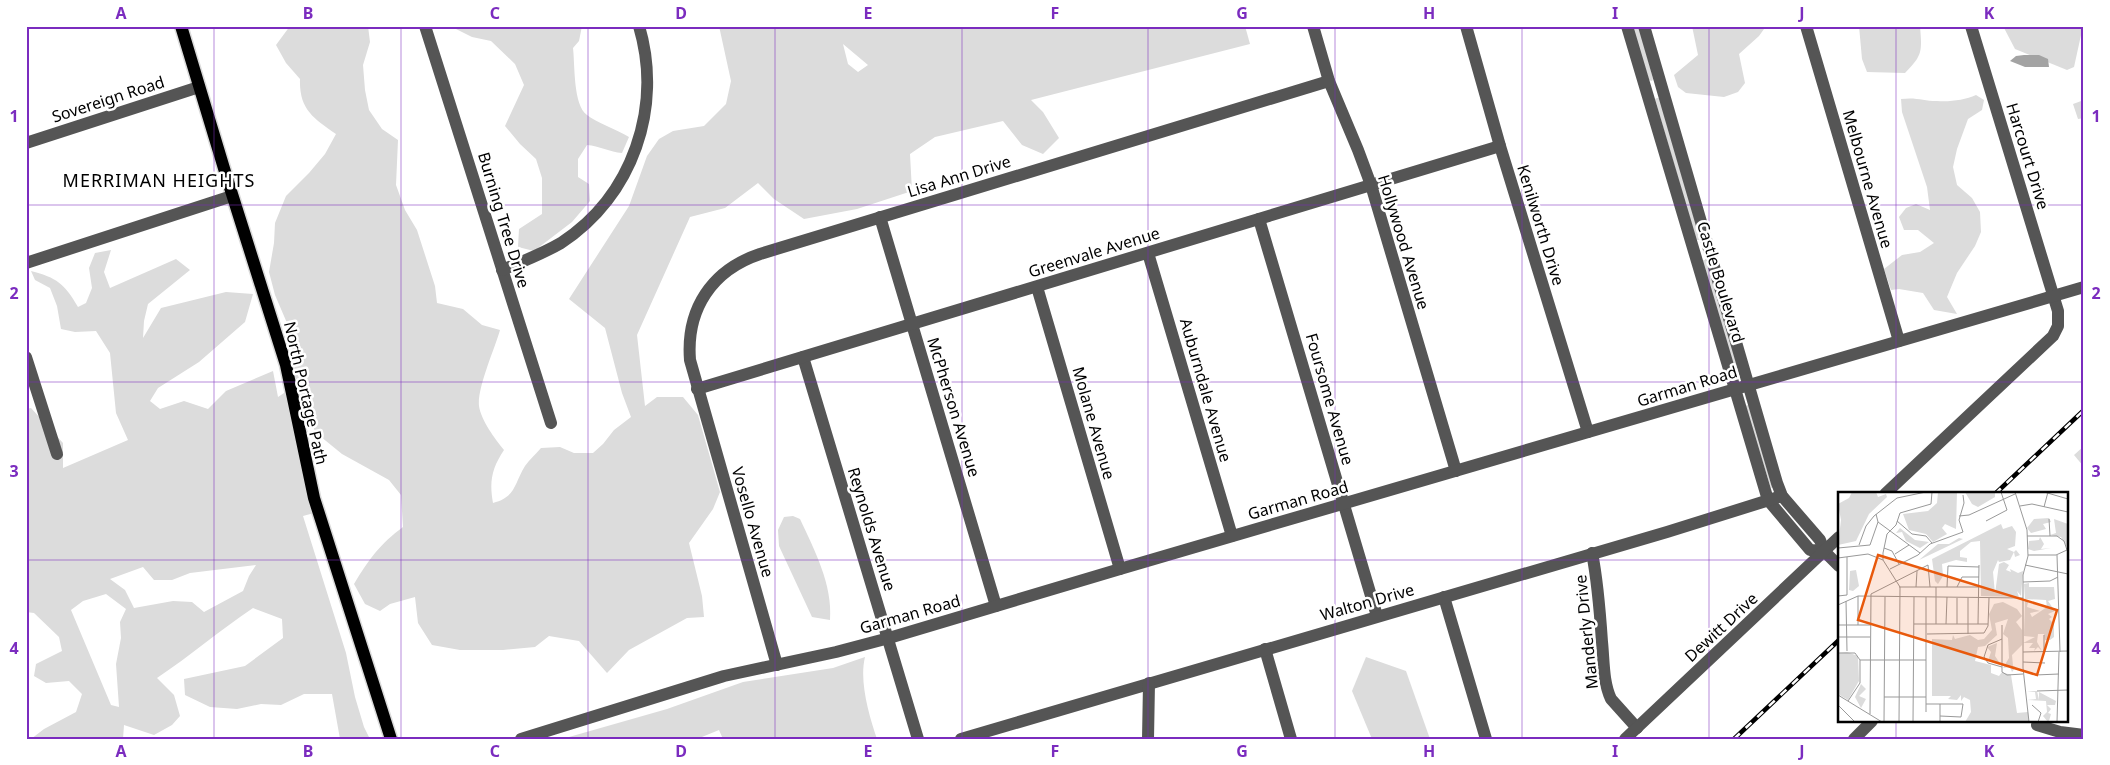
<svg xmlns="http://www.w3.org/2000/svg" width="2110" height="765" viewBox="0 0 2110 765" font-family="'Noto Sans',sans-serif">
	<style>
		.green { fill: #dcdcdc; fill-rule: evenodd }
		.water { fill: #a3a3a3 }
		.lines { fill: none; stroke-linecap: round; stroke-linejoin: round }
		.major-casing { stroke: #dbdbdb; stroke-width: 15 }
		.minor { stroke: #555; stroke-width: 12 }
		.major { stroke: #000; stroke-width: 12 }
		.rail-casing { stroke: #000; stroke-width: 4.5 }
		.rail { stroke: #fff; stroke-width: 2.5; stroke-dasharray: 8; stroke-linecap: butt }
		.grid { fill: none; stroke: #7b2cbf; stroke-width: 1; stroke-opacity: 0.55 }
		.labels { text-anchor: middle; stroke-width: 5; stroke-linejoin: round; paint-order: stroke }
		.street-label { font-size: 16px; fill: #000; stroke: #fff }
		.neighbourhood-label { font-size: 18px; letter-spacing: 1px; fill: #000; stroke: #fff }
		.inset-road { fill: none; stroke: #999; stroke-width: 1 }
		.view { fill: #e8590c; fill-opacity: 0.15; stroke: #e8590c; stroke-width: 2.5 }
		.inset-edge { fill: none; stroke: #000; stroke-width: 2.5 }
		.neatline { fill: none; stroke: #7b2cbf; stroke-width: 2 }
		.grid-label { font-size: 16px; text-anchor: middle; font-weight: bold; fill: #7b2cbf }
	</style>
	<rect width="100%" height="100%" fill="#fff"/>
	<!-- green -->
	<g class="green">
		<path d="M290,26h78l2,16 -7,23 2,25 4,20 13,19 16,11 -2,45 9,25 12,20 18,56 2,17 26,6 19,16 18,5c-5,18 -23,58 -21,76 2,14 16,33 25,44 -12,18 -15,31 -11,53 23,-6 21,-19 32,-37 4,-6 11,-12 16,-18l19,-1 14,6h19l10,-9 11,-14 17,-13 -9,-24 -17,-65 -36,-29 60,-93 18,-50 12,-17 14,-8 31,-5 22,-22 5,-23 -12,-55h526l5,18 -219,56 12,12 16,26 -16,16 -21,-9 -19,-24 -68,16 -25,17 2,37 -55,18 -53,10 -30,-20 -16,-16 -33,25 -35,9 -53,118 8,71 12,-9h26l15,18 22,77 -7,17 -24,34 13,53 2,21 -17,1 -58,32 -22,23 -28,-32 -30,-5 -14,11 -32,3h-43l-28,-5 -14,-22 -3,-26 -25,7 -10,7 -15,-7 -11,-20c15,-25 26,-40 49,-57l-2,-32 -12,-15 -47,-26 -27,-22 -8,-26 -10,-18 -5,-40 -5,-25 -12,-28 -6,-23 5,-29 1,-20 11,-27 23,-23 16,-19 11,-20c-23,-16 -37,-25 -36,-55l-14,-16 -10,-18zM843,44l25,21 -10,7 -10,-8z"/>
		<path d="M450,26h132l-3,15 -6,7c2,17 0,57 14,67 9,7 30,15 42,22l-7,16c-12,-1 -23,-7 -35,-8l-9,14v18l11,7 1,17 -18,21 -38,29 -16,-4 1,-18 23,-15v-36l-6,-19 -16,-15 -15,-18 19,-41 -9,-21 -24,-23 -19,-4z"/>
		<path d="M1632,26h7l14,53 -1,2 -3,-1z"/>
		<path d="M1692,26h71l1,3 -5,7 -20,18 6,29 -7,9 -14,5 -38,-4 -8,-6 -4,-12 24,-20z"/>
		<path d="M1859,26h61c2,25 3,29 -15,47l-38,-1 -5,-13z"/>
		<path d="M2003,26h80l-9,41 -7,3 -52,-21z"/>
		<path d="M1976,95l8,5 -2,10 -14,9 -11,30 -4,18 4,18 15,13 8,14 1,20 -6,14 -18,27 -10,24 10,17 -23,-4 -11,-17 -24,-4 -8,1 -7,-21 18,-14 18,-3 14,-9 -16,-13h-14l-5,-13 7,-9 10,-4 14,6 -3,-23 -25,-75 -1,-13c16,-2 22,2 36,2 13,1 28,-1 39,-6z"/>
		<path d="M1657,98h3l41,142h-5l-41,-141z"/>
		<path d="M2084,100v18l-6,1 -5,-15z"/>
		<path d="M111,250l-7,22 6,16 66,-29 14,11 -42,34 -4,17 -1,17 18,-30 65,-16 27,2 -8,28 -46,40 -41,26 -8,13 10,8 24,-8 24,8 18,-18 47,-20 5,26 9,-6 27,122 -11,3 43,137 9,44 9,30 6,12h-30l-8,-45h-28l-23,11 -20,-1 -24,5 -27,-2 -25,-12 -1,-16 61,-13 38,-28 -1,-19 -29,-11c-33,22 -63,48 -96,70l17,17 6,21 -8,9 -18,10 -30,-10 -1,14h-92l13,-10 32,-17 6,-18 -13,-13 -23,2 -12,-7 2,-12 26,-13 -3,-14 -25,-24 -8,-1v-203l5,-1 32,35v25l65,-28 -12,-27 -6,-60 -14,-22 -21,1 -14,-3 -4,-23 -7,-18 -15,-8 -4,-9c26,7 33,12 47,36l8,-4 6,-15 -3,-20 6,-15zM256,565l-7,11 -6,15 -39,21 -12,-10 -19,-1 -39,7 -9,-18 -15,-11 33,-12 11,13h18l18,-7zM106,594l20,15 -6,13 1,16 -5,26 3,43 -8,-2 -40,-95 12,-9z"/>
		<path d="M1702,260h5l31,108h-5z"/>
		<path d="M1747,405l4,1 23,81 -3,1 -26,-81z"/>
		<path d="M2084,446v21l-10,-12z"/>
		<path d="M793,516l7,3c14,30 33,66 30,101l-18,-3 -33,-71 -1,-16 6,-13z"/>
		<path d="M865,657c-6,24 4,59 12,82h-154l-4,-9 -22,9h-135l105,-30 76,-27 90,-14z"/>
		<path d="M1366,657l40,14 24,68h-58l-20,-48z"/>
	</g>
	<!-- water -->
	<path class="water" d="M2024,55h15l9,4 1,8h-24l-15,-6 6,-5z"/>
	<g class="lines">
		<!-- major casing -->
		<g class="major-casing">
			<path id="major" d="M181,26l45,149 60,190 28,133 77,241"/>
		</g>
		<!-- minor -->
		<g class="minor">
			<path d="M425,26l126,397"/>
			<path d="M1313,26l16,55 29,69 13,35 85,286"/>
			<path d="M1466,26l34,120 88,286"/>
			<path d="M1627,26l141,474 42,50 14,1"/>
			<path d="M1644,26l133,457 5,13 38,44 4,11 15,15"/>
			<path d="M1806,26l93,315"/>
			<path d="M26,143l173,-56"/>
			<path d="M880,217l116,389"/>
			<path d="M1259,219l118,397"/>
			<path d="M1148,253l84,283"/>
			<path d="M26,263l206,-67"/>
			<path d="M502,270c20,-8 40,-16 59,-27 72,-47 102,-136 78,-217"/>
			<path d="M1037,287l83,282"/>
			<path d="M26,357l31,97"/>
			<path d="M803,357l115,382"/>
			<path d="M697,389l803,-243"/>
			<path d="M1885,494l168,-158 5,-10v-15l-87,-285"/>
			<path d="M1592,553c6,30 8,59 10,89 2,19 1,40 9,57l26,29"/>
			<path d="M1444,597l42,142"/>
			<path d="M1265,649l26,90"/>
			<path d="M777,665l-87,-305c-4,-51 22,-90 70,-106l569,-173"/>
			<path d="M2037,725l23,7 24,3"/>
			<path d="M521,739l203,-63 112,-24 53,-14 231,-69 964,-282"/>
			<path d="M961,739l706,-207 115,-36"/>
			<path d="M1148,739l1,-56"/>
			<path d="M1625,739l214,-202"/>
			<path d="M1854,739l18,-18"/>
		</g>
		<!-- major -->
		<use href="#major" class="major"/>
		<!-- rail casing -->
		<g class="rail-casing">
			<g id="rail">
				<path d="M1995,494l89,-84"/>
				<path d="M1734,739l105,-99"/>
			</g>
		</g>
		<!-- rail -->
		<use href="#rail" class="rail"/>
	</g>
	<!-- grid -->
	<path class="grid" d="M214,26v713M401,26v713M588,26v713M775,26v713M962,26v713M1148,26v713M1335,26v713M1522,26v713M1709,26v713M1896,26v468M26,205h2058M26,382h2058M26,560h1813M2066,560h18M1896,721v18"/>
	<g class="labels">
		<!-- street labels -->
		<g class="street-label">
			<text transform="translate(108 99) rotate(-18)" y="6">Sovereign Road</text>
			<text transform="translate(2028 156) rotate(73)" y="6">Harcourt Drive</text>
			<text transform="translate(959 176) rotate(-17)" y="6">Lisa Ann Drive</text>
			<text transform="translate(1868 179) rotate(74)" y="6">Melbourne Avenue</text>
			<text transform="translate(504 220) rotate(73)" y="6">Burning Tree Drive</text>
			<text transform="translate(1541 225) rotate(73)" y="6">Kenilworth Drive</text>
			<text transform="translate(1404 242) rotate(73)" y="6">Hollywood Avenue</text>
			<text transform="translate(1094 252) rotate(-17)" y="6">Greenvale Avenue</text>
			<text transform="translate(1721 282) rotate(73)" y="6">Castle Boulevard</text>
			<text transform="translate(1687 386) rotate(-17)" y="6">Garman Road</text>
			<text transform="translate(1206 390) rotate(74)" y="6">Auburndale Avenue</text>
			<text transform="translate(306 393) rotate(77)" y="6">North Portage Path</text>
			<text transform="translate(1330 399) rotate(74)" y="6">Foursome Avenue</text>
			<text transform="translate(954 407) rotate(73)" y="6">McPherson Avenue</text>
			<text transform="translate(1094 423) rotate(74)" y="6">Molane Avenue</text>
			<text transform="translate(1298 500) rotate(-16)" y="6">Garman Road</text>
			<text transform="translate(753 522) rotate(74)" y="6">Vosello Avenue</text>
			<text transform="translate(872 529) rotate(73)" y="6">Reynolds Avenue</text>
			<text transform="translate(1367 602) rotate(-16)" y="6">Walton Drive</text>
			<text transform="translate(910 614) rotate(-16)" y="6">Garman Road</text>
			<text transform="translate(1721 627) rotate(-43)" y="6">Dewitt Drive</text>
			<text transform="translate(1586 632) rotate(-96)" y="6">Manderly Drive</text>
		</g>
		<!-- neighbourhood labels -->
		<g class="neighbourhood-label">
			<text x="159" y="187">MERRIMAN HEIGHTS</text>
		</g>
	</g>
	<!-- overview -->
	<g transform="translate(1838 492)">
		<rect width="230" height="230" fill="#fff"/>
		<path d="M14,0h24l2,5 8,-3 1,3 -18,17 -13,27 -18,4 3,-25 -3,-16 11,-6zM100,0h19l-1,37 -11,-5 -3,4 5,6 -14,8 -7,-8 -17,-4 -6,-16 25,-3 9,-8zM127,0h30v5l-17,10 -6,-3zM211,26l2,4 -8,2 3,5 -15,4 -4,-5 7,-9zM216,27l14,5v25l-7,-12 -11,-2 6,-2zM163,32l2,5 9,-3 4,6 -1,14 -8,3 7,3 2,-2 4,5 -5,2 -1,-5 -4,8 -11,2 -1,-2 -5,12 2,22 4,-30 5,-2 5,3 -3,5 5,2 -1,-3 8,4 5,-2 -2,25 -4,-5 2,6 -38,-1 -1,-55 -9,1 -11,9v6l7,1v4l-11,-2 -14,4 1,12 -5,8 -3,-3 -3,-22zM62,36l15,12 14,2 -9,6 -14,-7 -4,-9 -6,1zM202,45l4,7 -3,5 10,-1 -17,3 -6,-2 1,-8 10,-1zM121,46l4,1 -44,21 19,-16h11zM18,78l3,16 -6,5 -4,-1 1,-19zM191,91v4h25l1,12 -7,2 7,10 -7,3 4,3 -3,2 5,5v13l-4,3h-5l-1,-6h-6l-1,8 5,9 -4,-4 -4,4 1,-3h-6l4,-5h-10l12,-6 -11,-1 1,-35 3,1 -1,5 13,4 -10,2 2,4 15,-10 -1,-7 -21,-1 -1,-15zM165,110l14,7 5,7 -6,6 6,8v15l-10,10 1,11 3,1 -4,5 -2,-5 -7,1 6,-10 -1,-20 -5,-4 5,-15 -13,4 2,12 -12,11 -7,1 -3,14 16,4v8l8,3 3,-4 9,3 6,38 11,-1 1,10h-64l6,-10 -1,-12 -6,-3 -3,4v-6l-4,5 -9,-1 3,-3h-19v-57l20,1 1,-5 2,4 15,-4 8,5 6,-1 8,-9 -3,-16 5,-10zM159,151l-2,13 6,9 -13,-4 3,-9 -4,-5zM9,160l11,4 1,25 -11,19 -10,-6v-41zM23,192l5,5 -7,7 7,3 -5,9 -6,-11zM189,199h10l2,9v-8l17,9 -1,4h-8l4,4 -3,4 3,1 -2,7h5l-6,1 -5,-6 4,-4 -1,-11 -19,-1 9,-1 -1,-7z" fill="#dcdcdc"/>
		<path class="inset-road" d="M177,0l12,38 1,26 -5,19v93l6,54M206,0l24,7M182,14l12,-2 36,8M206,15l4,-15M121,24l10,-1 46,-21M211,27l1,17M59,29l15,13 14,2 6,7M148,29l21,-11 -6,-18M40,30l42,31M189,44h30l7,5 3,9M21,53l7,-19 8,-10 23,-18 29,-6M0,56l32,-3 8,-23 -2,-8M46,56l8,3 7,13M57,62l14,-9M190,63h28l11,-5M219,63l3,97M0,66l30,-4 15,6M187,73l43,9M52,77l28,-14 12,-11 33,-12 -4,-12 5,-17 -1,-8M185,90l27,-1 8,-4M61,95h80M78,95l1,-16M109,95l1,-21 31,1M119,95l5,-10h17M0,104l9,-1v-38M20,104v29M8,109l1,50M0,113l20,-9 165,2M76,132h74M98,132v-37M108,132l1,-27M119,132v-26M140,132l1,-59M0,133h33M164,133v47l5,3 16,-1M89,142l57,-1 4,-7 1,-28M130,142v-36M206,143v17M0,145h32M164,147l-14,6 -4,12 4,6 14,4M185,160l45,-1M0,161h17l5,7v23l-12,18M22,168h66M185,170l22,1M197,183l24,-1M199,199l31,-1M0,203l44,27M46,205h42M88,212h37l-2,13 -21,-1M0,213l17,17M194,213l9,8 -3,9M88,220v-115M32,222l1,-120 57,-29 2,22M46,230l1,-125M61,230l1,-135 -17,-27v-7l4,-19 9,-9 4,-12 31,-9 1,-12M75,230l1,-125M102,230v-18M219,230l2,-70"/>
		<path class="view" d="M40,63l179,55 -20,65 -179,-55z"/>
		<rect width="230" height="230" class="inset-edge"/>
	</g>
	<!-- border -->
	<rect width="2110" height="765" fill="none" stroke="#ffffff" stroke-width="55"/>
	<rect x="28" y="28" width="2054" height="710" class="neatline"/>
	<g class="grid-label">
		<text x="121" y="19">A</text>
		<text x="308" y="19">B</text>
		<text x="495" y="19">C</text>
		<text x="681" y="19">D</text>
		<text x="868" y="19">E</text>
		<text x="1055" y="19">F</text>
		<text x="1242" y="19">G</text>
		<text x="1429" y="19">H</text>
		<text x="1615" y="19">I</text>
		<text x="1802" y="19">J</text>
		<text x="1989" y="19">K</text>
		<text x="14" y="122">1</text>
		<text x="2096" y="122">1</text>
		<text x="14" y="299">2</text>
		<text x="2096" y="299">2</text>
		<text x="14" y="477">3</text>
		<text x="2096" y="477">3</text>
		<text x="14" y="654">4</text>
		<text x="2096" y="654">4</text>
		<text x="121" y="757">A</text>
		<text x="308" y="757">B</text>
		<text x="495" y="757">C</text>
		<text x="681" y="757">D</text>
		<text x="868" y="757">E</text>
		<text x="1055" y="757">F</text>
		<text x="1242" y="757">G</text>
		<text x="1429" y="757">H</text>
		<text x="1615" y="757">I</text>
		<text x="1802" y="757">J</text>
		<text x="1989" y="757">K</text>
	</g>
</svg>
